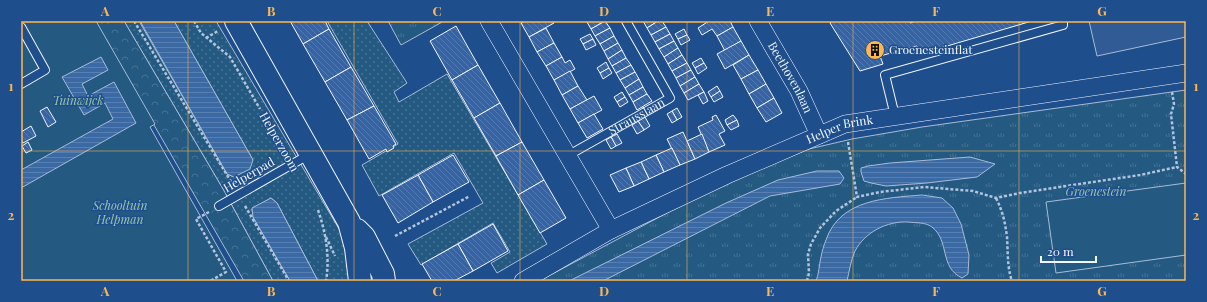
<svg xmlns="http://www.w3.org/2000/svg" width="1207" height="302" viewBox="0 0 1207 302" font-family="'Playfair Display',serif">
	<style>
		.grass { fill: url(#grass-dots); stroke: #a8bbd7 }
		.forest { fill: url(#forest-crowns); stroke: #a8bbd7 }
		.park { fill: url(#park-tufts); stroke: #a8bbd7 }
		.garden { fill: #245a82; stroke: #a8bbd7 }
		.parking { fill: #305b95; stroke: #a8bbd7 }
		.water { fill: url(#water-rules); stroke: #a8bbd7 }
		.building { fill: url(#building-back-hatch); stroke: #f2f6ff }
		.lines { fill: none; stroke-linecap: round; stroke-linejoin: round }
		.lane-casing { stroke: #f2f6ff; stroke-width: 10 }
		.street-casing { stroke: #f2f6ff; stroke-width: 18 }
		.secondary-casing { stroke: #f2f6ff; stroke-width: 24 }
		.path { stroke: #b3c4dc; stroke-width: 2.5; stroke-dasharray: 3 2; stroke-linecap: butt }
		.lane { stroke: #1f4e8c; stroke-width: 8 }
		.street { stroke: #1f4e8c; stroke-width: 17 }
		.secondary { stroke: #1f4e8c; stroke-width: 22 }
		.grid { fill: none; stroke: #ffb74d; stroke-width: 1; stroke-opacity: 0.55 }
		.labels { text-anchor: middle; stroke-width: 3; stroke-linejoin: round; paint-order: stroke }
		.poi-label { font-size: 12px; fill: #f2f6ff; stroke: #1f4e8c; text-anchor: start }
		.street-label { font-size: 12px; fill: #f2f6ff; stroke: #1f4e8c }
		.park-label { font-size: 12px; font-style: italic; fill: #97c8a6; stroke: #1f4e8c }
		.neatline { fill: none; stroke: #ffb74d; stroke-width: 1.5 }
		.grid-label { font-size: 13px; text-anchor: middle; font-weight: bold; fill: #ffb74d }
	</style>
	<defs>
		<pattern id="grass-dots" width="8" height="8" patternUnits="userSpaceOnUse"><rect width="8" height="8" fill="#245a82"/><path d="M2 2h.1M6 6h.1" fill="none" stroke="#447295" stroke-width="1.8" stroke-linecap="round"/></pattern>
		<pattern id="forest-crowns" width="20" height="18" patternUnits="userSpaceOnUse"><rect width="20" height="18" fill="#245a82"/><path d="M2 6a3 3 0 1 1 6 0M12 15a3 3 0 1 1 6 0" fill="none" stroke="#447295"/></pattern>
		<pattern id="park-tufts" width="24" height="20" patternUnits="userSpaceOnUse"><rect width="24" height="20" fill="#245a82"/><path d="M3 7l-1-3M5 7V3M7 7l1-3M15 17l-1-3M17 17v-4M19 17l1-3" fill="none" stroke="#447295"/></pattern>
		<pattern id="water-rules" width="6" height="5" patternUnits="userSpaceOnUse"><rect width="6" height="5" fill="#3b69a3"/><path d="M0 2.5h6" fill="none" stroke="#587fb1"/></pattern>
		<pattern id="building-back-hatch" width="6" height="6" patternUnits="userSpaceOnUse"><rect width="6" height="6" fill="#3563a3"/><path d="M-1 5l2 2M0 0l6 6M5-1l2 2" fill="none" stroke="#537ab1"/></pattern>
	</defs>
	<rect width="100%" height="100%" fill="#1f4e8c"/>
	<!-- grass -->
	<g class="grass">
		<path d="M124,21h15l88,153 7,3 19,-17 -79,-139h42l126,213 9,28v19h-33l-41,-78 -6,-5 -19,11 1,8 37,64h-17l-50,-92z"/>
		<path d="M327,21h40l40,62 -13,9 5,10 48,-28 100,170 -50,29 -6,-10 19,-11 -17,-29 -72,42 -13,-21 75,-41 -29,-50 -75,43 -17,-31 36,-21z"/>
	</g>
	<!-- forest -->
	<path class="forest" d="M94,21h30l99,168 50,92h-29z"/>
	<!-- park -->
	<g class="park">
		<path d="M388,21h56l-43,24z"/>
		<path d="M1186,90v191h-647l156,-83 49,-23 65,-26 43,-10 70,-12z"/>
	</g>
	<!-- garden -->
	<g class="garden">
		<path d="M21,21h75l59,103 -5,3 87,154h-216z"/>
		<path d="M1186,183v72l-130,18 -10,-71z"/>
	</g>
	<!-- parking -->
	<path class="parking" d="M1089,21h97v16l-89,19z"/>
	<!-- water -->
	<g class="water">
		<path d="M140,21h34l79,139 -3,9 -16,8 -7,-3z"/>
		<path d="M101,57l7,13 -26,14 6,12 26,-14 22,41 -115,65v-18l92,-51 -8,-16 -21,12 -22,-38z"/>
		<path d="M970,157l25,7 -18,13 -50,6 -41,3 -15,-3 -7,-2 -3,-9v-4l7,-2 22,-3z"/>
		<path d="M817,171h22l5,7 -4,6 -70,12 -167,85h-34l157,-78 52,-23z"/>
		<path d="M922,195l20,3 11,10 8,16 8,31 -1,19 -6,4c-23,-11 -12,-37 -30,-51 -7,-5 -16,-4 -24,-5 -21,-1 -43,10 -53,29 -4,9 -6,21 -8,30h-31c3,-7 3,-16 5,-24 1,-6 3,-12 5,-17 14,-41 60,-42 96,-45z"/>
		<path d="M271,198l6,5 41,78h-28l-37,-64 -1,-9z"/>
	</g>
	<!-- building -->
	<g class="building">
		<path d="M290,21h35l4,8 -26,15z"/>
		<path d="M525,21h28l1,2 -25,14 -8,-14z"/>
		<path d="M589,21h16l-14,8 -4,-7z"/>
		<path d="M605,21l5,7 -15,8 -4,-7z"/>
		<path d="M643,21h15l-11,7z"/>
		<path d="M658,21h4l4,6 -15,8 -4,-7z"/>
		<path d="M709,21h21l3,6 -16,9 -5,-7 -10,6 -4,-7z"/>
		<path d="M832,21h78v2l6,-2h116l-112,33 -3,-8 -37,10 3,8 -23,7 -30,-48z"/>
		<path d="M456,26l22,39 -26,15 -22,-39z"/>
		<path d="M666,27l4,7 -15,8 -4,-7z"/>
		<path d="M733,27l8,14 -16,10 -8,-15z"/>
		<path d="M546,28l8,15 -17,9 -8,-15z"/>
		<path d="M610,28l4,8 -14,8 -5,-8z"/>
		<path d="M329,29l22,38 -26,15 -22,-38z"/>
		<path d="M684,29l3,6 -9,4 -3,-5z"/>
		<path d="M590,34l3,5 -10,5 -3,-5z"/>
		<path d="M670,34l4,7 -15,8 -4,-7z"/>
		<path d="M687,35l3,5 -9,5 -3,-6z"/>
		<path d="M614,36l4,7 -14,8 -4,-7z"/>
		<path d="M593,39l3,6 -10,5 -3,-6z"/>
		<path d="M674,41l4,7 -14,9 -5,-8z"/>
		<path d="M741,41l8,14 -24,14 -8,-15z"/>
		<path d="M554,43l8,14 -16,9 -9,-14z"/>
		<path d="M618,43l4,7 -14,9 -4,-8z"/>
		<path d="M678,48l4,7 -14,9 -4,-7z"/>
		<path d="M622,50l4,8 -14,8 -4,-7z"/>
		<path d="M682,55l5,8 -15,8 -4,-7z"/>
		<path d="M749,55l9,15 -17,9 -8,-14z"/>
		<path d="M562,57l3,6 5,-3 5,9 -21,11 -8,-14z"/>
		<path d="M626,58l5,7 -15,8 -4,-7z"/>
		<path d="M701,58l3,5 -9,5 -3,-5z"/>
		<path d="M606,62l3,6 -9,5 -3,-5z"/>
		<path d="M687,63l4,7 -15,8 -4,-7z"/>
		<path d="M704,63l3,5 -9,6 -3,-6z"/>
		<path d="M478,65l22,38 -26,15 -22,-38z"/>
		<path d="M631,65l4,7 -15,8 -4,-7z"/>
		<path d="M351,67l23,39 -27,14 -22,-38z"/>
		<path d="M609,68l3,5 -9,6 -3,-6z"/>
		<path d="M691,70l4,7 -15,9 -4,-8z"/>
		<path d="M758,70l8,14 -17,10 -8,-15z"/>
		<path d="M570,71l8,15 -16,9 -8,-15z"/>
		<path d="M635,72l4,7 -14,9 -5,-8z"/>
		<path d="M695,77l4,7 -15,9 -4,-7z"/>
		<path d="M639,79l4,8 -14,8 -4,-7z"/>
		<path d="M699,84l5,8 -16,8 -4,-7z"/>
		<path d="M766,84l8,14 -17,10 -8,-14z"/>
		<path d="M578,86l9,14 -17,9 -8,-14z"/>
		<path d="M717,86l3,5 -9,6 -3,-5z"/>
		<path d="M643,87l4,7 -14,8 -4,-7z"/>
		<path d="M720,91l3,6 -9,5 -3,-5z"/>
		<path d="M622,92l3,5 -8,5 -3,-5z"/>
		<path d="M704,92l4,9 -5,3 -5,-9z"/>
		<path d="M647,94l5,7 -15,9 -4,-8z"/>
		<path d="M594,96l8,14 -24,13 -8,-14z"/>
		<path d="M625,97l3,5 -8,5 -3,-5z"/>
		<path d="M774,98l8,15 -16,9 -9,-14z"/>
		<path d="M500,103l22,39 -26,14 -22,-38z"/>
		<path d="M374,106l22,38 -3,2 1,2 -7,4 -1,-3 -17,10 -22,-39z"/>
		<path d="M47,107l9,15 -8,5 -8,-16z"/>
		<path d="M677,108l5,9 -5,3 -5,-9z"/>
		<path d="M672,111l5,9 -5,3 -5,-9z"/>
		<path d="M594,114l9,15 -16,9 -9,-15z"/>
		<path d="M716,115l9,16 -6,3 6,11 -16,7 -11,-25 15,-7 -1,-3z"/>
		<path d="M733,115l4,5 -10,5 -2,-5z"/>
		<path d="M645,117l5,9 -6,4 -6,-9z"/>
		<path d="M737,120l2,6 -8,4 -4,-5z"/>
		<path d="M638,121l6,9 -7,4 -5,-9z"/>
		<path d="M31,126l5,10 -13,7 -2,-4v-7z"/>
		<path d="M683,132l12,27 -15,6 -13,-26z"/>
		<path d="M617,134l5,9 -6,3 -5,-9z"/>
		<path d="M702,134l7,18 -14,7 -8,-18z"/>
		<path d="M611,137l5,9 -5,3 -5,-9z"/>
		<path d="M28,142l4,8 -6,3 -4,-7z"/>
		<path d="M522,142l22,38 -26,15 -22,-39z"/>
		<path d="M672,148l8,17 -16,7 -8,-17z"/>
		<path d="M453,155l16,27 -36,20 -15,-27z"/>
		<path d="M656,155l8,17 -15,7 -8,-17z"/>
		<path d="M641,162l8,17 -15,7 -8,-18z"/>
		<path d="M626,168l8,18 -15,6 -9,-17z"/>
		<path d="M418,175l15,27 -35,21 -16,-28z"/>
		<path d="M544,180l22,38 -26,15 -22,-38z"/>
		<path d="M493,224l15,27 -35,20 -15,-27z"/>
		<path d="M458,244l15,27 -19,10h-22l-10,-17z"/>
	</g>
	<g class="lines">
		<!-- lane casing -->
		<g class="lane-casing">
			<g id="lane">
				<path d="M21,27l24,43 -24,14"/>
				<path d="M895,116l-10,-41 178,-50v-4"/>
				<path id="s1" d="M567,156l103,-58 -44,-77"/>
				<path d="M219,206l91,-52"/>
			</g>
		</g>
		<!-- street casing -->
		<g class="street-casing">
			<g id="street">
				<path d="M489,21l122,209"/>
				<path id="s2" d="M758,21l41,70 20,44"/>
				<path id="s3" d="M523,281l88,-51 116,-55 118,-51 341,-51"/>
			</g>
		</g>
		<!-- secondary casing -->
		<g class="secondary-casing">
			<g id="secondary">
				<path d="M236,21l113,201 7,26 4,33"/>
				<path d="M357,230l7,7 19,37 1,7"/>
			</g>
		</g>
		<!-- path -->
		<g class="path">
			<path d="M134,21l99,164"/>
			<path d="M194,21l7,12 29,24 30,52"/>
			<path d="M206,38l12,-7"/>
			<path d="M1172,92l2,12 -3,10 6,53 9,7"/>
			<path d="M848,142l9,55 23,-5 44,-5 49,4 23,7 24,-5 120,-18 37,-8"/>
			<path d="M996,198c7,14 9,24 11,39 1,15 0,30 5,44"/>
			<path d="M245,206l44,75"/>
			<path d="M318,210c8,23 12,47 8,71"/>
			<path d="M209,212l-13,7 30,53 -16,9"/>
			<path d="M395,236l75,-40"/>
			<path d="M326,237l9,19"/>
			<path d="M807,281l2,-8 -1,-19 3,-10 9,-16 16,-17 21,-14"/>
		</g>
		<!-- lane -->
		<use href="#lane" class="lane"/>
		<!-- street -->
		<use href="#street" class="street"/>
		<!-- secondary -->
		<use href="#secondary" class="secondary"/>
	</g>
	<!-- grid -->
	<path class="grid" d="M188,21v260M354,21v260M520,21v260M687,21v260M853,21v260M1019,21v260M21,151h1165"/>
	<!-- icons -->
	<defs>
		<g id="building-disc" transform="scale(1)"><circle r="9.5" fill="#ffb74d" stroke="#1f4e8c"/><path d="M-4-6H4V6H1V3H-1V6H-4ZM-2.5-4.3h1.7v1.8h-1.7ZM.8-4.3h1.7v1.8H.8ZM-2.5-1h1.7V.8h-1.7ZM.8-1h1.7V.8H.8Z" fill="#111"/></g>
	</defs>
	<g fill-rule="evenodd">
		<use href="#building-disc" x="875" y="50"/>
	</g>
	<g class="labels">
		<!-- poi labels -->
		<g class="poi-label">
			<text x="889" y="54">Groenesteinflat</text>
		</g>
		<!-- street labels -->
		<g class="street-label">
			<text dy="4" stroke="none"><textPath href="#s2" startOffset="65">Beethovenlaan</textPath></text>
			<text dy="4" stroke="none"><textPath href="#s1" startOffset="80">Strausslaan</textPath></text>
			<text dy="4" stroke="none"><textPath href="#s3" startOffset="352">Helper Brink</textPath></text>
			<text transform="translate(279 142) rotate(60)" y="4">Helperzoom</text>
			<text transform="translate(249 175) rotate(-30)" y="4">Helperpad</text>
		</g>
		<!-- park labels -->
		<g class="park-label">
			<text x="78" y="105">Tuinwijck</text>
			<text x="1096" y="196">Groenestein</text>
			<text x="120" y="210">Schooltuin<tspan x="120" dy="14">Helpman</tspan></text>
		</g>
	</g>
	<!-- border -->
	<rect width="1207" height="302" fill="none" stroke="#1f4e8c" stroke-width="44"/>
	<!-- scale -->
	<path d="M1041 256v6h55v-6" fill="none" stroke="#f2f6ff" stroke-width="2"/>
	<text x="1047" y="256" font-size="12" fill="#f2f6ff" stroke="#1f4e8c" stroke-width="3" paint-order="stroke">20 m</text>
	<rect x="22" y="22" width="1163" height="258" class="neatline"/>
	<g class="grid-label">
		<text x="105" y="16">A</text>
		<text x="271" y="16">B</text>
		<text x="437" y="16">C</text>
		<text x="604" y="16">D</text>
		<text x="770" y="16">E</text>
		<text x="936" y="16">F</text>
		<text x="1102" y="16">G</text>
		<text x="11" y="91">1</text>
		<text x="1196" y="91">1</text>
		<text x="11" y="220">2</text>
		<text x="1196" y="220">2</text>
		<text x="105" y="296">A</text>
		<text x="271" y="296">B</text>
		<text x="437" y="296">C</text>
		<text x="604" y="296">D</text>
		<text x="770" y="296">E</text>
		<text x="936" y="296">F</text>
		<text x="1102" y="296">G</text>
	</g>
</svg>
